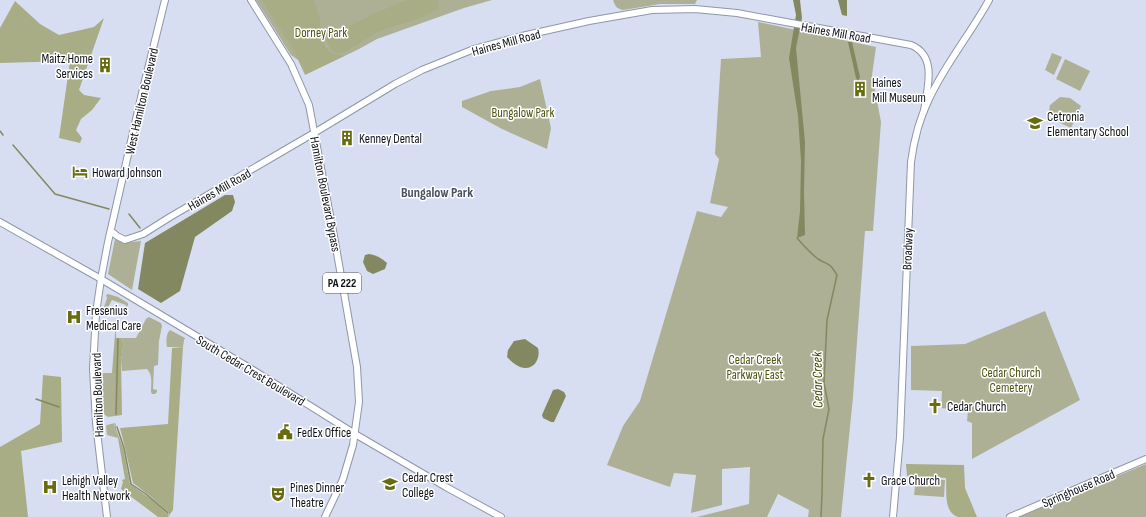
<svg xmlns="http://www.w3.org/2000/svg" width="1146" height="517" viewBox="0 0 1146 517" font-family="'Sofia Sans Condensed',sans-serif">
	<style>
		.green { fill: #adb095 }
		.forest { fill: #a8ad85 }
		.water { fill: #848861 }
		.lines { fill: none; stroke-linecap: round; stroke-linejoin: round }
		.stream { stroke: #848861; stroke-width: 1.5 }
		.secondary-casing { stroke: #8f96a8; stroke-width: 8 }
		.primary-casing { stroke: #8f96a8; stroke-width: 8 }
		.secondary { stroke: #fff; stroke-width: 6 }
		.primary { stroke: #fff; stroke-width: 6 }
		.labels { text-anchor: middle; stroke-width: 3; stroke-linejoin: round; paint-order: stroke }
		.shield { fill: #fff; stroke: #56585d; stroke-width: 1 }
		.shield-label { font-size: 12px; font-weight: bold; fill: #0e1017 }
		.park-label { font-size: 13px; fill: #4f5211; stroke: #fff }
		.street-label { font-size: 13px; fill: #0e1017; stroke: #fff }
		.poi-label { font-size: 13px; fill: #0e1017; stroke: #fff; text-anchor: start }
		.neighbourhood-label { font-size: 14px; font-weight: bold; fill: #4b5162; stroke: #fff }
		.water-label { font-size: 14px; font-style: italic; fill: #424500; stroke: #fff }
	</style>
	<rect width="100%" height="100%" fill="#d7def2"/>
	<!-- green -->
	<g class="green">
		<path d="M256,0h236l-28,8 -87,31 -18,10 -54,26 -7,-15 -7,-5z"/>
		<path d="M613,0h84l-2,4h-35l-37,6c-6,-1 -8,-4 -10,-10z"/>
		<path d="M758,22l118,25 -4,28 9,47 -8,109h-8l-12,166 -12,120h-33l1,-7 -31,-16 -11,23h-70l52,-13 1,-37 -28,2v36l-31,8 5,-38 -22,-2 -4,14 -63,-22 16,-39 17,-25 57,-190 24,6 7,-10 -18,-4 9,-44 -4,-5 6,-95 40,-2z"/>
		<path d="M1052,53l10,4 -8,18 -9,-5z"/>
		<path d="M1065,59l25,12 -10,20 -24,-12z"/>
		<path d="M540,79l11,49 -4,21 -45,-20 -40,-22v-6l29,-10 29,-4z"/>
		<path d="M1060,97l10,1 11,8 -10,22 -23,-11 2,-12z"/>
		<path d="M115,239l8,4 18,-2 -9,49 -24,-16z"/>
		<path d="M108,294l10,3 10,6v3h-1l-3,8h-1l3,-9 -14,-5 -7,13 -2,-3 4,-12 -1,-3z"/>
		<path d="M1045,311l35,89 -108,59v-36l-5,-2 1,-10 -27,-3 1,-17 -31,-1v-44l54,-2z"/>
		<path d="M149,317l12,6 1,3 -3,15 -1,24 -4,1 -1,23 4,1v2l-2,2h-3l-1,-2c0,-8 2,-17 -4,-23l-25,2 -1,-11 3,-17 -3,-5h15l10,-19z"/>
		<path d="M170,330l15,8 -1,2 -1,7h-16c-1,-5 -1,-14 3,-17z"/>
		<path d="M102,373h10l3,2v41l-7,1 -6,-4 -2,-28z"/>
		<path d="M115,423l-1,5 4,10 -11,-3 -1,-9 1,-1z"/>
		<path d="M1146,464v53h-127z"/>
		<path d="M916,478l29,2 -1,17 -30,-2z"/>
	</g>
	<!-- forest -->
	<g class="forest">
		<path d="M262,0h52c1,5 3,10 5,15 5,20 -1,40 25,41l-38,18c-12,-26 -29,-49 -44,-74z"/>
		<path d="M407,0h31l1,7 -3,3 -15,8 -42,13 -32,20 -10,3 -6,-4 -5,-11 45,-24z"/>
		<path d="M15,1l25,23 19,11 35,-8 10,-9 -25,72 5,5 17,3 -9,12 -11,9 -5,11 6,8 -2,5 -21,-5 11,-77 -70,2v-35z"/>
		<path d="M116,322v16h5l3,5 -3,17 1,55 -7,1v-41l-3,-2z"/>
		<path d="M183,347l-10,163 -5,7h-10l-37,-28 2,-7 -1,-2 3,-1 -7,-41 -4,-10 2,-5v6l7,19 7,36 21,15 18,16v-2l-20,-18 -16,-12 -8,-35 -5,-20 48,-4 4,-76z"/>
		<path d="M43,375l18,2 1,65 -41,9 7,66h-28v-70l40,-23z"/>
		<path d="M906,464l58,1 1,23 12,29c-6,0 -13,0 -19,0 -15,-5 -11,-27 -12,-39l-39,-2z"/>
	</g>
	<!-- water -->
	<g class="water">
		<path d="M793,0h7l2,18 -6,30 9,94 -1,50 1,43 -8,3 3,-27 1,-50 -3,-45 -9,-58 7,-43z"/>
		<path d="M838,0h9v16l-5,-1z"/>
		<path d="M848,42h4l8,35 -2,4 -2,-3z"/>
		<path d="M225,195h8l2,7 -3,9 -37,26 -15,54 -19,12 -23,-14 7,-46z"/>
		<path d="M369,254c7,1 13,4 18,9l-2,6 -12,5 -6,-3 -4,-9 2,-7z"/>
		<path d="M525,339l13,9c3,11 -5,24 -18,19 -5,-2 -9,-6 -13,-10l1,-7 6,-9z"/>
		<path d="M558,389l6,3 2,4 -12,26h-3l-8,-4 -1,-3 11,-25z"/>
	</g>
	<g class="lines">
		<!-- stream -->
		<g class="stream">
			<path d="M0,131l3,4"/>
			<path d="M13,145l42,49 54,15"/>
			<path d="M129,214l11,14"/>
			<path d="M797,238c7,8 13,15 21,21 12,7 11,3 19,16l-10,45 -3,63 5,26 -6,30 -1,54 -1,24"/>
			<path d="M36,399l23,8"/>
			<path d="M116,414l2,-75"/>
			<path d="M117,427l7,21 7,36 15,10 22,19"/>
		</g>
		<!-- secondary casing -->
		<g class="secondary-casing">
			<g id="secondary">
				<path d="M111,231l6,5 8,4 18,-6 27,-17 144,-84 81,-49 27,-14 52,-21 48,-13 67,-15 63,-11 43,-1 42,4 174,32c27,11 16,44 13,66"/>
				<path d="M893,517l7,-80 11,-275c3,-23 9,-45 19,-65 16,-34 41,-64 59,-97"/>
				<path d="M1010,517l136,-58"/>
			</g>
		</g>
		<!-- primary casing -->
		<g class="primary-casing">
			<g id="primary">
				<path d="M251,0l40,64 18,41 25,131 23,131 2,35 -6,43 -10,34 -18,38"/>
				<path d="M0,222l101,57 152,91 102,64 91,53 55,30"/>
				<path d="M107,517l-11,-94 -3,-54 3,-56 5,-34 7,-37 34,-149 23,-93"/>
			</g>
		</g>
		<!-- secondary -->
		<use href="#secondary" class="secondary"/>
		<!-- primary -->
		<use href="#primary" class="primary"/>
	</g>
	<!-- icons -->
	<defs>
		<g id="building-bare" transform="scale(1.2)"><path d="M-4-6H4V6H1V3H-1V6H-4ZM-2.5-4.3h1.7v1.8h-1.7ZM.8-4.3h1.7v1.8H.8ZM-2.5-1h1.7V.8h-1.7ZM.8-1h1.7V.8H.8Z" fill="#676c0e" stroke="#fff" stroke-width="2.5" paint-order="stroke"/></g>
		<g id="school-bare" transform="scale(1.2)"><path d="M0-5L7-2L0 1L-7-2ZM-4 1L0 2.5L4 1V4Q0 6-4 4Z" fill="#676c0e" stroke="#fff" stroke-width="2.5" paint-order="stroke"/></g>
		<g id="hotel-bare" transform="scale(1.2)"><path d="M-6-4.5h1.5V1H6V5H4.5V3h-9V5H-6ZM-4 0a1.8 1.8 0 1 1 3.6 0ZM.5 0V-2.5h3Q6-2.5 6 0Z" fill="#676c0e" stroke="#fff" stroke-width="2.5" paint-order="stroke"/></g>
		<g id="hospital-bare" transform="scale(1.2)"><path d="M-5-5h3v3.5h4V-5h3V5h-3V1.5h-4V5h-3Z" fill="#676c0e" stroke="#fff" stroke-width="2.5" paint-order="stroke"/></g>
		<g id="church-bare" transform="scale(1.2)"><path d="M-1.2-6h2.4v3.5h3.3v2.4h-3.3V6h-2.4V-.1h-3.3v-2.4h3.3Z" fill="#676c0e" stroke="#fff" stroke-width="2.5" paint-order="stroke"/></g>
		<g id="civic-bare" transform="scale(1.2)"><path d="M-.6-6.5H3V-4.5H.6V-3L4-1V1h2V6H-6V1h2V-1L-.6-3ZM-1.2 2.5V6h2.4V2.5Z" fill="#676c0e" stroke="#fff" stroke-width="2.5" paint-order="stroke"/></g>
		<g id="university-bare" transform="scale(1.2)"><path d="M0-5L7-2L0 1L-7-2ZM-4 1L0 2.5L4 1V4Q0 6-4 4Z" fill="#676c0e" stroke="#fff" stroke-width="2.5" paint-order="stroke"/></g>
		<g id="theatre-bare" transform="scale(1.2)"><path d="M-5-5.5Q0-4 5-5.5V0Q5 5 0 6Q-5 5-5 0ZM-3.3-2.5H-1v1.5H-3.3ZM1-2.5H3.3v1.5H1ZM-2.8 1Q0 5.5 2.8 1Z" fill="#676c0e" stroke="#fff" stroke-width="2.5" paint-order="stroke"/></g>
	</defs>
	<g fill-rule="evenodd">
		<use href="#building-bare" x="105" y="65"/>
		<use href="#building-bare" x="860" y="89"/>
		<use href="#school-bare" x="1035" y="123"/>
		<use href="#building-bare" x="347" y="138"/>
		<use href="#hotel-bare" x="80" y="172"/>
		<use href="#hospital-bare" x="74" y="317"/>
		<use href="#church-bare" x="935" y="406"/>
		<use href="#civic-bare" x="285" y="432"/>
		<use href="#church-bare" x="869" y="480"/>
		<use href="#university-bare" x="390" y="484"/>
		<use href="#hospital-bare" x="50" y="487"/>
		<use href="#theatre-bare" x="278" y="494"/>
	</g>
	<g class="labels">
		<!-- shield labels -->
		<rect class="shield" x="323" y="273" width="38" height="20" rx="3"/>
		<g class="shield-label">
			<text x="342" y="287">PA 222</text>
		</g>
		<!-- park labels -->
		<g class="park-label">
			<text x="321" y="37">Dorney Park</text>
			<text x="523" y="117">Bungalow Park</text>
			<text x="755" y="364">Cedar Creek<tspan x="755" dy="15">Parkway East</tspan></text>
			<text x="1011" y="377">Cedar Church<tspan x="1011" dy="15">Cemetery</tspan></text>
		</g>
		<!-- street labels -->
		<g class="street-label">
			<text transform="translate(836 32) rotate(10)" y="5">Haines Mill Road</text>
			<text transform="translate(506 42) rotate(-15)" y="5">Haines Mill Road</text>
			<text transform="translate(141 101) rotate(-77)" y="5">West Hamilton Boulevard</text>
			<text transform="translate(219 189) rotate(-30)" y="5">Haines Mill Road</text>
			<text transform="translate(326 194) rotate(79)" y="5">Hamilton Boulevard Bypass</text>
			<text transform="translate(907 249) rotate(-88)" y="5">Broadway</text>
			<text transform="translate(251 370) rotate(31)" y="5">South Cedar Crest Boulevard</text>
			<text transform="translate(97 395) rotate(-92)" y="5">Hamilton Boulevard</text>
			<text transform="translate(1078 488) rotate(-23)" y="5">Springhouse Road</text>
		</g>
		<!-- poi labels -->
		<g class="poi-label">
			<text x="93" y="63" text-anchor="end">Maitz Home<tspan x="93" dy="15">Services</tspan></text>
			<text x="872" y="87">Haines<tspan x="872" dy="15">Mill Museum</tspan></text>
			<text x="1047" y="121">Cetronia<tspan x="1047" dy="15">Elementary School</tspan></text>
			<text x="359" y="143">Kenney Dental</text>
			<text x="92" y="177">Howard Johnson</text>
			<text x="86" y="315">Fresenius<tspan x="86" dy="15">Medical Care</tspan></text>
			<text x="947" y="411">Cedar Church</text>
			<text x="297" y="437">FedEx Office</text>
			<text x="402" y="482">Cedar Crest<tspan x="402" dy="15">College</tspan></text>
			<text x="62" y="485">Lehigh Valley<tspan x="62" dy="15">Health Network</tspan></text>
			<text x="881" y="485">Grace Church</text>
			<text x="290" y="492">Pines Dinner<tspan x="290" dy="15">Theatre</tspan></text>
		</g>
		<!-- neighbourhood labels -->
		<g class="neighbourhood-label">
			<text x="437" y="197">Bungalow Park</text>
		</g>
		<!-- water labels -->
		<g class="water-label">
			<text transform="translate(817 380) rotate(-91)" y="5">Cedar Creek</text>
		</g>
	</g>
</svg>
